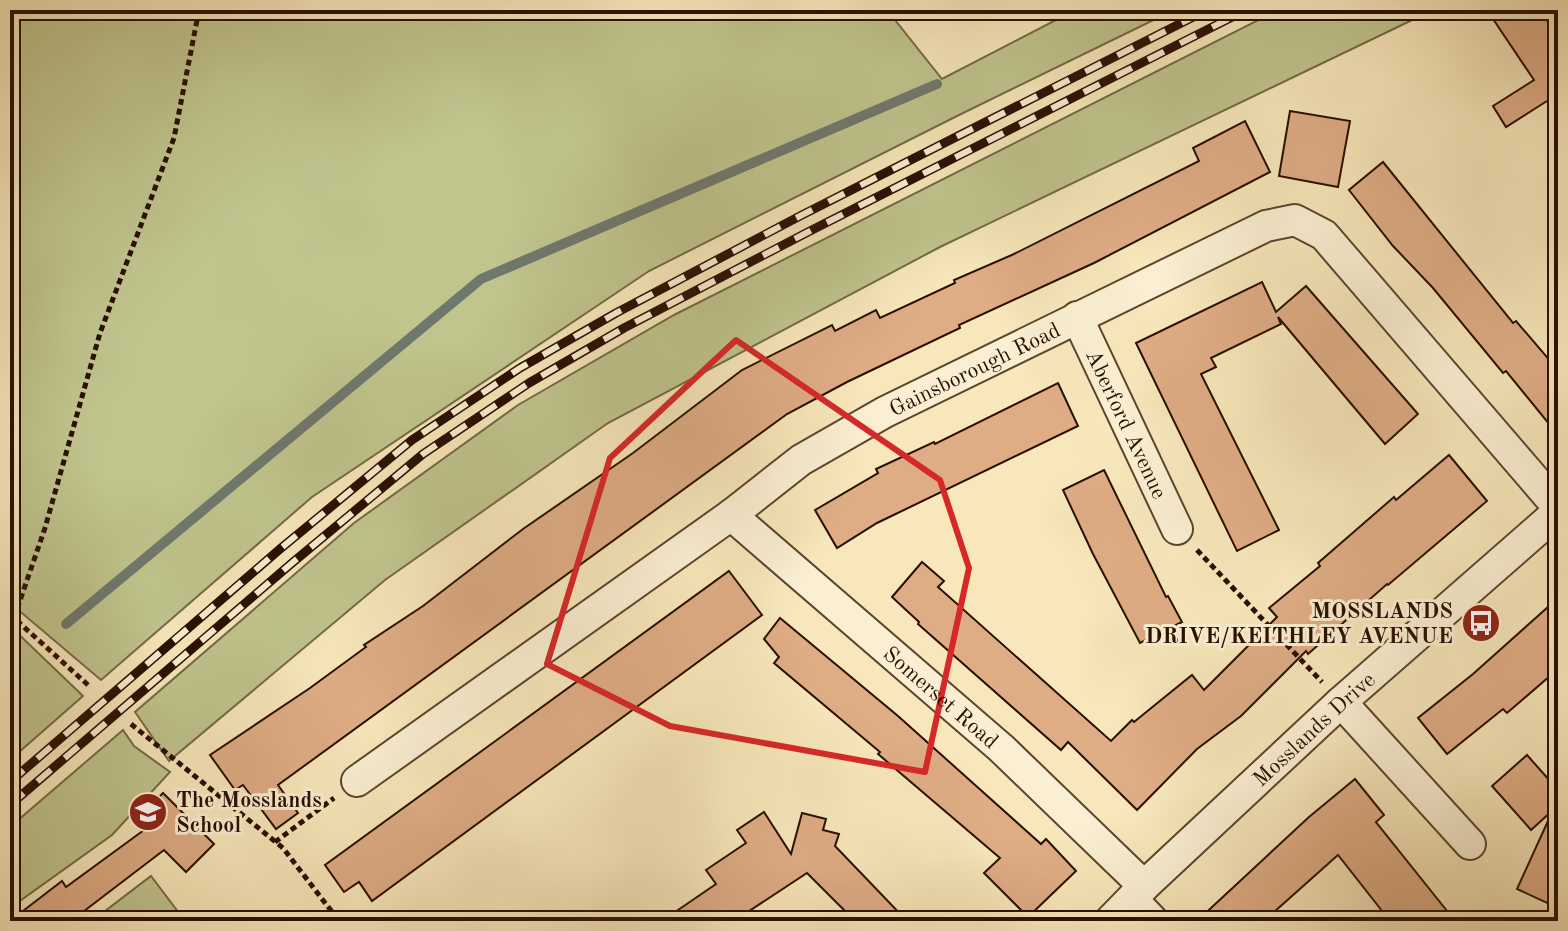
<svg xmlns="http://www.w3.org/2000/svg" width="1568" height="931" viewBox="0 0 1568 931" font-family="'Old Standard TT',serif">
	<style>
		.green { fill: #c0c48d; stroke: #746946; stroke-width: 2 }
		.lines { fill: none; stroke-linecap: round; stroke-linejoin: round }
		.stream { stroke: #6f786d; stroke-width: 10 }
		.building { fill: #deac85; stroke: #290e00; stroke-width: 2 }
		.minor-casing { stroke: #5c442e; stroke-width: 34 }
		.path { stroke: #290e00; stroke-width: 5; stroke-dasharray: 6 4; stroke-linecap: butt }
		.minor { stroke: #faefd2; stroke-width: 30 }
		.rail-casing { stroke: #290e00; stroke-width: 9 }
		.rail { stroke: #faefd2; stroke-width: 6; stroke-dasharray: 18; stroke-linecap: butt }
		.marked { fill: none; stroke: #d62828; stroke-width: 6; stroke-linejoin: round }
		.labels { text-anchor: middle; stroke-width: 6; stroke-linejoin: round; paint-order: stroke }
		.street-label { font-size: 22px; fill: #290e00; stroke: #faefd2 }
		.poi-label { font-size: 22px; font-weight: bold; fill: #290e00; stroke: #faefd2; text-anchor: end }
	</style>
	<rect width="100%" height="100%" fill="#f7e7ba"/>
	<filter id="stains"><feTurbulence type="fractalNoise" baseFrequency=".0025" numOctaves="4"/><feColorMatrix values="0 0 0 0 .2 0 0 0 0 .09 0 0 0 0 .02 0 0 0 .5 -.17"/></filter>
	<radialGradient id="worn" r=".72"><stop offset=".6" stop-color="#630" stop-opacity="0"/><stop offset="1" stop-color="#630" stop-opacity=".3"/></radialGradient>
	<!-- green -->
	<g class="green">
		<path d="M10,10h877l55,69 133,-69h99l-217,106 -308,155 -337,226 -211,183 -85,-72 -6,6z"/>
		<path d="M1278,10h155l-493,237 -332,176 -223,157 -216,181 -34,-49 219,-189 164,-118 156,-90z"/>
		<path d="M10,626l73,70 -73,64z"/>
		<path d="M123,730l11,16 36,26 -58,63 -102,73v-81z"/>
		<path d="M151,876l34,45h-93z"/>
	</g>
	<g class="lines">
		<!-- stream -->
		<g class="stream">
			<path d="M66,624l415,-345 456,-195"/>
			<path d="M10,670l2,-2"/>
		</g>
	</g>
	<!-- building -->
	<g class="building">
		<path d="M1487,10h53l18,27v80l-11,-16 -41,26 -13,-21 41,-26z"/>
		<path d="M1290,111l60,10 -12,66 -59,-11z"/>
		<path d="M1245,121l25,51 -176,91 -135,62 1,3 -113,54 -60,32 -509,371 20,28 -22,16 -33,-44 -8,5 -25,-35 100,-67 56,-41 -2,-2 59,-39 100,-77 110,-76 109,-83 90,-45 3,6 41,-21 4,8 75,-35 -1,-3 60,-26 185,-93 -6,-13z"/>
		<path d="M1383,162l130,161 3,-2 42,49v65l-52,-64 -3,2 -70,-85 -40,-42 -44,-56z"/>
		<path d="M1262,282l14,30 30,-26 112,128 -33,30 -107,-127 3,7 -70,34 5,9 -15,7 78,156 -42,21 -101,-208z"/>
		<path d="M1058,383l20,43 -201,97 -40,25 -22,-38 63,-37 -2,-4 58,-27 1,2z"/>
		<path d="M1449,455l38,46 -99,84 -1,-1 -79,70 -2,-3 -65,65 -44,33 -60,61 -69,-68 -7,8 -143,-126 1,-2 -27,-25 30,-35 22,19 -6,6 173,154 21,-21 2,2 58,-47 12,15 73,-73 -8,-9 51,-42 -2,-3 76,-66 2,3z"/>
		<path d="M1104,470l62,127 2,-1 14,26 -42,21 -47,-89 -30,-64z"/>
		<path d="M729,571l33,44 -390,286 -13,-19 -15,10 -19,-27z"/>
		<path d="M1558,598v71l-51,44 -4,-4 -56,45 -29,-36 55,-44z"/>
		<path d="M780,618l118,98 143,128 5,-5 30,32 -48,46 -44,-44 16,-15 -122,-104 2,-2 -106,-89 5,-6 -15,-18z"/>
		<path d="M1527,755l31,35v118l-41,-19 36,-79 -22,20 -39,-44z"/>
		<path d="M1355,779l29,36 -8,7 79,99h-65l-52,-66 -74,66h-67l112,-104z"/>
		<path d="M163,793l51,51 -28,28 -22,-22 -93,71h-61l52,-40 4,6 78,-57 -9,-8z"/>
		<path d="M764,812l27,42 11,-41 24,6 -3,11 16,4 -4,12 72,75h-52l-48,-48 -73,48h-72l54,-37 -10,-14 40,-27 -9,-13z"/>
	</g>
	<g class="lines">
		<!-- minor casing -->
		<g class="minor-casing">
			<g id="minor">
				<path id="s1" d="M1077,317l100,212"/>
				<path id="s2" d="M731,515l270,233 143,138"/>
				<path d="M1341,702l129,142"/>
				<path id="s3" d="M357,781l374,-266 70,-55 84,-48 381,-186 29,-6 29,15 234,272"/>
				<path d="M1132,899l21,22"/>
				<path id="s4" d="M1110,921l34,-35 197,-184 217,-190"/>
			</g>
		</g>
		<!-- path -->
		<g class="path">
			<path d="M1197,550l125,132"/>
			<path d="M88,685l-74,-67 31,-90 55,-195 74,-195 25,-128"/>
			<path d="M131,724l152,124 56,73"/>
			<path d="M275,842l59,-44"/>
		</g>
		<!-- minor -->
		<use href="#minor" class="minor"/>
		<!-- rail casing -->
		<g class="rail-casing">
			<g id="rail">
				<path d="M10,782l270,-233 132,-109 108,-72 96,-55 184,-97 407,-206"/>
				<path d="M10,805l282,-242 131,-109 106,-71 95,-55 184,-96 438,-222"/>
			</g>
		</g>
		<!-- rail -->
		<use href="#rail" class="rail"/>
	</g>
	<!-- marked area -->
	<path class="marked" d="M736,340l204,140 29,88 -44,204 -255,-46 -123,-62 63,-206z"/>
	<!-- icons -->
	<defs>
		<g id="bus-disc" transform="scale(2)"><circle r="9.5" fill="#8f2418" stroke="#faefd2"/><path d="M-5-6H5V4H4V6H2V4H-2V6H-4V4H-5ZM-3.5-4V0h7V-4ZM-3.5 1.2v1.5H-2V1.2ZM2 1.2v1.5H3.5V1.2Z" fill="#fff"/></g>
		<g id="school-disc" transform="scale(2)"><circle r="9.5" fill="#8f2418" stroke="#faefd2"/><path d="M0-5L7-2L0 1L-7-2ZM-4 1L0 2.5L4 1V4Q0 6-4 4Z" fill="#fff"/></g>
	</defs>
	<g fill-rule="evenodd">
		<use href="#bus-disc" x="1481" y="623"/>
		<use href="#school-disc" x="148" y="812"/>
	</g>
	<g class="labels">
		<!-- street labels -->
		<g class="street-label">
			<text dy="8" stroke="none"><textPath href="#s3" startOffset="744">Gainsborough Road</textPath></text>
			<text dy="8" stroke="none"><textPath href="#s1" startOffset="118">Aberford Avenue</textPath></text>
			<text dy="8" stroke="none"><textPath href="#s2" startOffset="278">Somerset Road</textPath></text>
			<text dy="8" stroke="none"><textPath href="#s4" startOffset="280">Mosslands Drive</textPath></text>
		</g>
		<!-- poi labels -->
		<g class="poi-label">
			<text x="1453" y="618">MOSSLANDS<tspan x="1453" dy="25">DRIVE/KEITHLEY AVENUE</tspan></text>
			<text x="176" y="807" text-anchor="start">The Mosslands<tspan x="176" dy="25">School</tspan></text>
		</g>
	</g>
	<!-- margin -->
	<rect width="1568" height="931" fill="none" stroke="#f7e7ba" stroke-width="40"/>
	<rect x="12" y="12" width="1544" height="907" fill="none" stroke="#290e00" stroke-width="4"/>
	<rect x="20" y="20" width="1528" height="891" fill="none" stroke="#290e00" stroke-width="2"/>
	<rect width="100%" height="100%" filter="url(#stains)"/>
	<rect width="100%" height="100%" fill="url(#worn)"/>
</svg>
